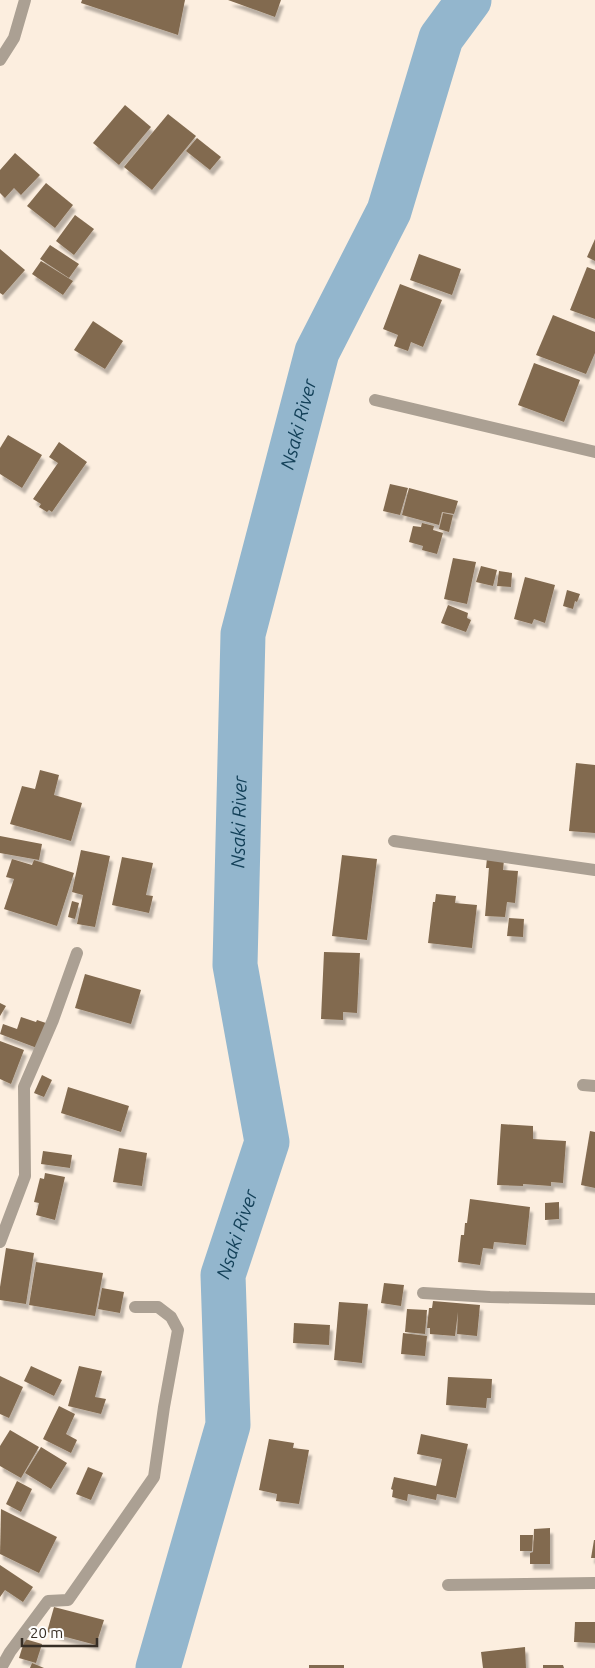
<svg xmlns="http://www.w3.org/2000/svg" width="595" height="1668" viewBox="0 0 595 1668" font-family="Ubuntu,sans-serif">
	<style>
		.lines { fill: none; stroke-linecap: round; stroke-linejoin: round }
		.river { stroke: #93b6cd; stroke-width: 45 }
		.building { fill: #826a4f; filter: url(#shadow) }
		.minor { stroke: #aba093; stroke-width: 12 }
		.labels { text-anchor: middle; stroke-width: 5; stroke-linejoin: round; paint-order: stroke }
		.water-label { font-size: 19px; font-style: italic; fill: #134058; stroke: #fff }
	</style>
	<defs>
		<filter id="shadow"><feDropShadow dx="3" dy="5.5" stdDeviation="1" flood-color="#0004"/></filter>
	</defs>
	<rect width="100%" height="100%" fill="#fceedf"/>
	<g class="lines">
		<!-- river -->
		<path class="river" id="s1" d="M158,1668l70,-243 -5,-150 44,-133 -32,-177 8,-331 74,-282 72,-141 52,-173 28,-38"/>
	</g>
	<!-- building -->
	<g class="building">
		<path d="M82,0h103l-7,35 -97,-32z"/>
		<path d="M228,0h53l-6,17z"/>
		<path d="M125,105l26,22 -32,38 -26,-22z"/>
		<path d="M168,114l28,22 -44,54 -28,-23z"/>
		<path d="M197,138l24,19 -11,13 -24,-19z"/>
		<path d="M15,153l25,22 -19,20 -7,-7 -9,10 -5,-5v-23z"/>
		<path d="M46,183l27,22 -18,23 -28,-22z"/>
		<path d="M75,215l19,14 -20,26 -18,-14z"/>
		<path d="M595,239v22l-8,-4z"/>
		<path d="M50,245l29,19 -10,14 -29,-19z"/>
		<path d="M0,249l25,21 -22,25 -3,-2z"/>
		<path d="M419,254l42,15 -9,26 -42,-15z"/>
		<path d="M41,261l32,20 -10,14 -31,-21z"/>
		<path d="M587,267l8,3v49l-25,-9z"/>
		<path d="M400,284l42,16 -19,47 -12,-5 -3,9 -14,-5 4,-11 -15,-6z"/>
		<path d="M553,315l42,17v21l-9,21 -50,-19z"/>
		<path d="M93,321l30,20 -18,28 -31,-19z"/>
		<path d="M534,363l46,17 -16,42 -46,-17z"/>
		<path d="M8,435l34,20 -20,33 -22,-14v-26z"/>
		<path d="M59,442l28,20 -35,50 -3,-2 -2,2 -8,-5 2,-3 -8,-5 25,-36 -9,-6z"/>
		<path d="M390,484l18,4 -8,27 -17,-4z"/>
		<path d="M409,488l49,13 -4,13 -12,-2 -3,13 -37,-10z"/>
		<path d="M443,513l10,2 -4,17 -10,-3z"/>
		<path d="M422,523l12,3 -1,4 10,3 -6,21 -15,-4 1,-4 -14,-4 4,-16 8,1z"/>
		<path d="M453,558l23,4 -9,42 -23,-5z"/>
		<path d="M481,566l16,4 -4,16 -17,-4z"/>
		<path d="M499,571l13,2 -1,14 -14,-1z"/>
		<path d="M525,577l30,8 -10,38 -11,-4 -2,5 -18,-5z"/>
		<path d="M567,590l13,4 -3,8 -2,-1 -2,8 -10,-3z"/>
		<path d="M448,605l20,8 -1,5 4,2 -5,12 -25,-9z"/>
		<path d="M576,763l19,2v68l-26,-2z"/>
		<path d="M40,770l19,5 -5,20 28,8 -11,38 -61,-17 12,-38 13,3z"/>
		<path d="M0,836l42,8 -3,16 -39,-7z"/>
		<path d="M81,850l29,6 -15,71 -18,-3 6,-29 -11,-3z"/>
		<path d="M342,855l35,4 -10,81 -35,-4z"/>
		<path d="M122,857l31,6 -7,32 7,1 -4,17 -37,-8z"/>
		<path d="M487,858l17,2 -1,10 15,1 -3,32 -8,-1 -2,15 -20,-1 4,-48h-3z"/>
		<path d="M12,859l20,6 2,-5 40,13 -17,53 -53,-17 10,-30 -8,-2z"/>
		<path d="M436,894l20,2 -1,7 22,2 -5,43 -44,-5 5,-41h2z"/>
		<path d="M72,901l7,2 -4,16 -7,-2z"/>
		<path d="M509,918l15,1 -1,18 -16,-1z"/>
		<path d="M324,952l36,1 -3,60 -14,-1v8l-22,-1z"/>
		<path d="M85,974l56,16 -10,34 -56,-16z"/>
		<path d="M0,1003l6,3 -6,10z"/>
		<path d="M21,1017l15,5 1,-2 9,3 -9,25 -37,-14 3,-10 14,5z"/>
		<path d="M0,1041l24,9 -13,34 -11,-5z"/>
		<path d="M42,1075l10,5 -8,17 -10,-4z"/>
		<path d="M68,1087l61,19 -8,26 -60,-19z"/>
		<path d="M501,1124l32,2v13l33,2 -3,42 -12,-1v4l-28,-2v2l-26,-1z"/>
		<path d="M590,1131l5,1v56l-14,-3z"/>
		<path d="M119,1148l28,5 -5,33 -29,-4z"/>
		<path d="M43,1151l29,4 -2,13 -29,-4z"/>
		<path d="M45,1173l20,4 -10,43 -19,-5 3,-12 -5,-1 6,-24 4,1z"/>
		<path d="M470,1199l60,8 -4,38 -32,-3 -1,7 -10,-1 -3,17 -22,-3 3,-27h3l1,-12h2z"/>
		<path d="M559,1202v17l-14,1v-17z"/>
		<path d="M6,1248l28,5 -8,51 -26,-4v-13z"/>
		<path d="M36,1262l67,11 -8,43 -66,-11z"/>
		<path d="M384,1283l20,2 -3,21 -20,-3z"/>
		<path d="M102,1288l22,4 -4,21 -22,-4z"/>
		<path d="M433,1301l47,4 -3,31 -20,-2 1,-22 -3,24 -25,-2v-6h-3l2,-20h3z"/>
		<path d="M339,1302l29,2 -6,59 -28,-3z"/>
		<path d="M407,1309l20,1 -2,24 -20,-2z"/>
		<path d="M294,1323l36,2 -1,20 -36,-2z"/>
		<path d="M403,1333l24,3 -2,20 -24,-2z"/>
		<path d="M31,1366l31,14 -8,16 -30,-15z"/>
		<path d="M79,1366l23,5 -7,26 11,2 -5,15 -33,-8z"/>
		<path d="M0,1376l23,11 -14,31 -9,-4z"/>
		<path d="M448,1377l44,2 -1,19h-4l-1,10 -40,-3z"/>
		<path d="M59,1406l16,8 -9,20 11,6 -6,13 -28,-14z"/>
		<path d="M10,1430l29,17 -18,31 -21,-12v-20z"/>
		<path d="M421,1434l47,10 -12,54 -19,-4 -1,6 -28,-6 -1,7 -15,-4 1,-7 -2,-1 3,-12 42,9 6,-27 -25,-5z"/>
		<path d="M269,1439l25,4 -1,5 16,2 -10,54 -23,-3 1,-7 -18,-4z"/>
		<path d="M41,1447l26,16 -16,26 -26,-16z"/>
		<path d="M88,1467l15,6 -12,27 -15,-6z"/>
		<path d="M17,1481l15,8 -11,23 -15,-8z"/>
		<path d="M1,1509l56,28 -18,36 -39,-19z"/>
		<path d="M550,1528v36h-20v-11l3,-1 1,-23z"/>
		<path d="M520,1535h13l-1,16h-12z"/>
		<path d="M594,1540h1v18h-4z"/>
		<path d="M0,1565l33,22 -10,15 -18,-12 -5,7z"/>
		<path d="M54,1607l50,13 -8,25 -49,-13z"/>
		<path d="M575,1622h20v21l-21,-1z"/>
		<path d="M25,1639l17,5 -6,19 -17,-5z"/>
		<path d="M525,1647l1,21h-43l-2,-16z"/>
		<path d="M32,1663l12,5h-14z"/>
		<rect x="309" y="1665" width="35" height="3"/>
		<path d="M543,1665h20l1,3h-21z"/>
	</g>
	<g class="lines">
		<!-- minor -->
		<g class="minor">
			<path d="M0,60l14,-22 11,-38"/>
			<path d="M375,400l220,52"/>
			<path d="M394,841l201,29"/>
			<path d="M583,1085l12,1"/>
			<path d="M0,1242l25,-66 -1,-89 29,-67 24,-67"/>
			<path d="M423,1293l67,4 105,2"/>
			<path d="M448,1585l147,-2"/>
			<path d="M1,1668l9,-16 38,-51 20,-1 86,-123 10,-70 14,-77 -7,-13 -13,-10h-23"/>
		</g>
	</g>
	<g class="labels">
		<!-- water labels -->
		<g class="water-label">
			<text dy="7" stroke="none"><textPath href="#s1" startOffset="1271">Nsaki River</textPath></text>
			<text dy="7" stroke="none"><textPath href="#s1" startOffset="866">Nsaki River</textPath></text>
			<text dy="7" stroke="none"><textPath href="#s1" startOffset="446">Nsaki River</textPath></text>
		</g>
	</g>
	<!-- scale -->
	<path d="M22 1638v8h75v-8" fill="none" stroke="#372e25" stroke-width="2.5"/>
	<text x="30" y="1638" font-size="15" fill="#372e25" stroke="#ffffff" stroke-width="4" paint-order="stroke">20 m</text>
</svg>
